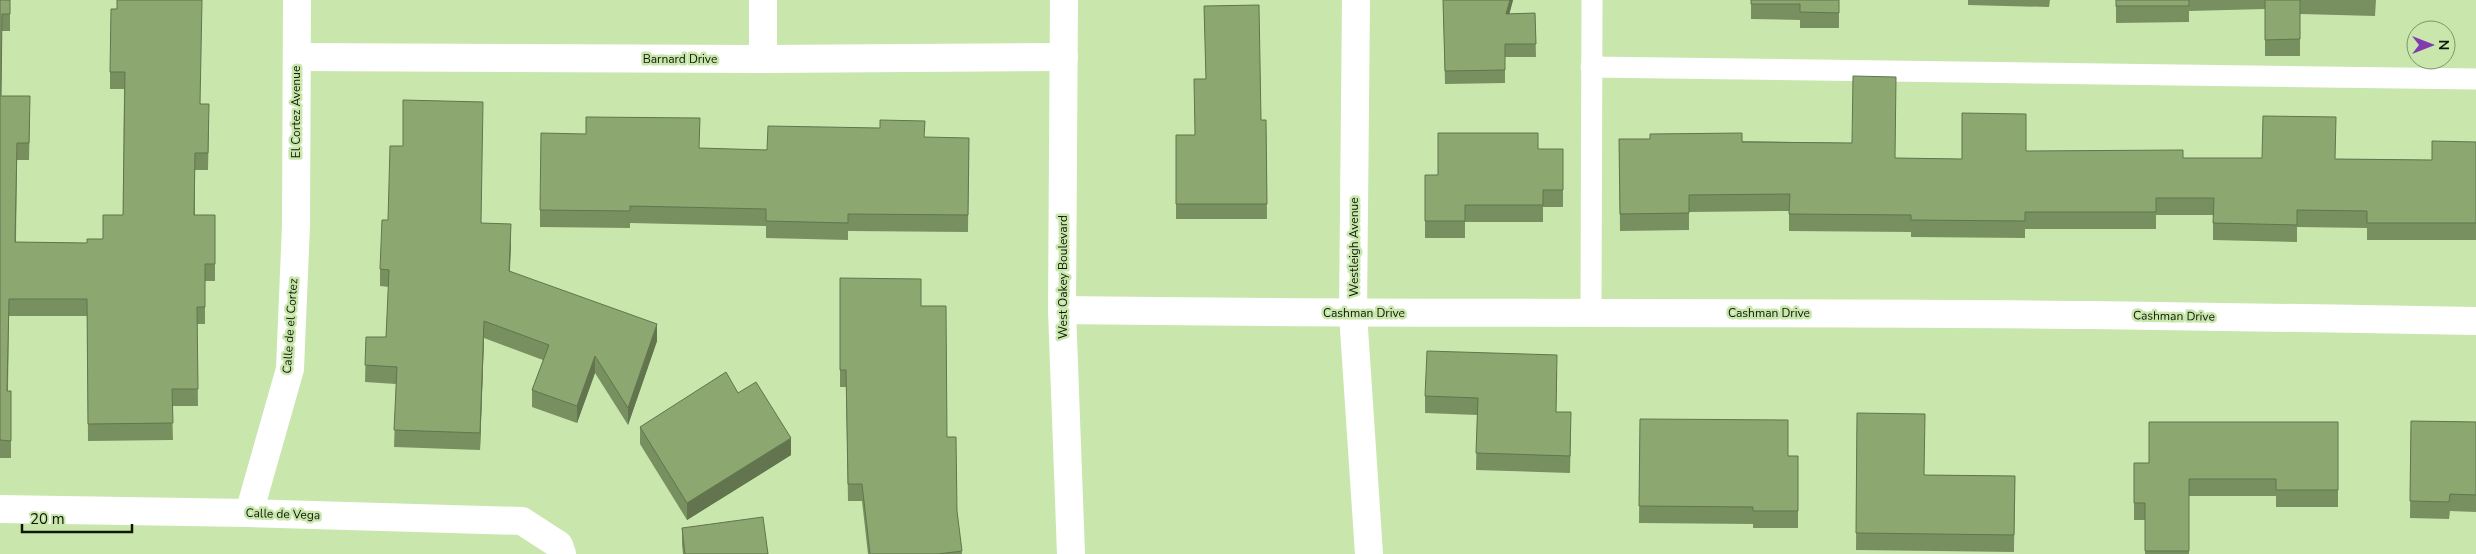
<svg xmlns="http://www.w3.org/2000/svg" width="2476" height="554" viewBox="0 0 2476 554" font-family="'Nunito Sans',sans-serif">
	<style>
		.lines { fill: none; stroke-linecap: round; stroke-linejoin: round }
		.service { stroke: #fff; stroke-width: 21 }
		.minor { stroke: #fff; stroke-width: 28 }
		.secondary { stroke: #fff; stroke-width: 28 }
		.wall { fill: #789060 }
		.shaded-wall { fill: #62754e }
		.building { fill: #8ca770; stroke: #62754e }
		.labels { text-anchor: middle; stroke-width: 5; stroke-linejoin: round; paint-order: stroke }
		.street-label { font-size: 12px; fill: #0e1804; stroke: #c9e7ad }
	</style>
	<rect width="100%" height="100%" fill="#c9e7ad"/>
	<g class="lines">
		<!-- service -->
		<g class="service">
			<path d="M1591,67l885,12"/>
			<path d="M1591,312l1,-312"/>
		</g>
		<!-- minor -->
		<g class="minor">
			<path d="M1356,0l-3,314 16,240"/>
			<path d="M297,57l466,2 301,-2"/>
			<path d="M763,59v-59"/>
			<path d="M1062,310c344,5 687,1 1030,5 128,1 256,4 384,6"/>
			<path d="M0,509l249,4 273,8 37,24 3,9"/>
			<path d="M249,513l41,-144 6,-144 1,-225"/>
		</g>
		<!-- secondary -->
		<path class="secondary" d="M1064,0l-2,310 9,244"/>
	</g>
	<!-- wall -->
	<g class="wall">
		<path d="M0,0h10v31h-8l-1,65 29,17 -1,47h-12l-1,82 71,1 16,-4 20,-24 1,-126h-14v-17l7,-63 84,95 8,17 -1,49h-13v45h20v66h-10v43h-8l1,82h-26l1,34 -85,1 -1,-125h-78l-1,75h3v67h-11z"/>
		<path d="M1443,0h70l-4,14 26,-1 1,44h-31v26l-60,1z"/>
		<path d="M1751,0h88v28h-39v-8l-49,-1z"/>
		<path d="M1968,0h82l-1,7 -81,-2z"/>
		<path d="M2116,0h260l-1,16 -75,-2v42h-35v-47l-76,2v11l-73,1z"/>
		<path d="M1204,6l57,114h5l1,99h-91v-84h19l11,-56z"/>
		<path d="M925,138h44l-1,94 -120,-1v9l-82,-2v-12l-136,-3v5l-90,-1v-17l159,-62 68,2z"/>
		<path d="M1619,139l233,4 43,15 67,1 64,-8 157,7 249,2 44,-18v98h-109v-12l-70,-1v15l-84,-2v-25h-57v14h-131v9l-114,-1v-5l-122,-1v-20l-100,1v18l-69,1z"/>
		<path d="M1538,149h25v58h-20v15h-78v16h-40v-63h13z"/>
		<path d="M481,223l30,18 -1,30 147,70 -29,84 -33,-52 -18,50 -45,-16v-17l11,-30 -59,-22 -4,112 -86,-3 2,-63 -31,-2 1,-45h20l3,-50 -9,-1v-17z"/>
		<path d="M840,278l81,28 26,131 15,117h-94l-6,-53h-14l-2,-114h-6z"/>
		<path d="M1557,372l-1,40 15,17 -1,44 -94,-3 1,-55 -52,-2v-17z"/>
		<path d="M738,393l53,62 -104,65 -47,-76v-17z"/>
		<path d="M1857,413l67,62 91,1 -1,76 -158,-2z"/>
		<path d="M1640,419l148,37h10v72h-45v-4l-114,-1z"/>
		<path d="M2411,421l65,1v90l-26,-1 -1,8 -39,-1z"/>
		<path d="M2338,422v85h-62v-11h-87v58h-44v-34h-11v-57h15z"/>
		<path d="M682,528l86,26h-85l-1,-9z"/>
	</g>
	<!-- shaded-wall -->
	<g class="shaded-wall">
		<path d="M1510,0h3l-7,27v-13z"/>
		<path d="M511,224v17l-2,47v-17z"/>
		<path d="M484,321v17l-4,112v-17z"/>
		<path d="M657,324v17l-29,84v-17z"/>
		<path d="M595,356v17l-18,50v-17z"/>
		<path d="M791,438v17l-104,65v-17z"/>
	</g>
	<!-- building -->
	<g class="building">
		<path d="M0,0h10v14h-8l-1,82h29l-1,47h-12l-2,99 72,1v-4h16v-24h20l2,-143h-15l1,-63h6v-9h85l-2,104h9l-1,49h-13l-1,62h21v49h-10v43h-8l1,82h-26l1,34 -85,1 -1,-125h-78l-2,92h4v50l-11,-1z"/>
		<path d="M1443,0h67l-4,14 29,-1 1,31h-31v26l-60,1z"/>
		<path d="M1751,0h88v13l-39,-1v-8h-49z"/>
		<rect x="2116" y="0" width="73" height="6"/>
		<path d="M2265,0h35v39l-35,1z"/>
		<path d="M1259,5l2,115h5l1,84h-91v-69h19l-1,-56h12l-2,-73z"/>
		<path d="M1853,76l43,1 -1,81 67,1v-46l64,1v37l157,-1v8h79l1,-42 73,1 -1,42 97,1v-19l44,1v81h-109v-12l-70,-1v15l-84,-2 1,-25h-58v14h-131v9l-114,-1v-5l-122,-1 1,-20 -101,1v18l-69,1 -1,-75h31v-5l92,-1v9l110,1z"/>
		<path d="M403,100l80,2 -2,121 30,1 -2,47 148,53 -29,84 -33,-52 -18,50 -45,-16 17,-45 -65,-24 -4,112 -86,-3 3,-63 -32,-2 1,-28h20l3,-67 -9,-1 2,-49h6l2,-74h13z"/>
		<path d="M586,117l114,1 -1,30 68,2 1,-24 112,2v-8l45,1 -1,16 45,1 -1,77 -120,-1v9l-82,-2v-12l-136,-3v5l-90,-1 1,-77 45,1z"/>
		<path d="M1438,133h100v16h25v41h-20v15h-78v16h-40v-46h13z"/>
		<path d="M840,278l81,1v27h25l1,131h9l1,74 5,40 -24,3h-68l-8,-70h-14l-2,-114h-6z"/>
		<path d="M1427,351l130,4 -1,57h15l-1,44 -94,-3 2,-55 -53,-2z"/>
		<path d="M726,372l12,21 18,-11 35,56 -104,65 -47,-76z"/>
		<path d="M1857,413l68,1 -1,61 91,1 -1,59 -158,-2z"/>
		<path d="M1640,419l148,1v36h10v55h-45v-4l-114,-1z"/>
		<path d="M2411,421l65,1v73l-26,-1 -1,8 -39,-1z"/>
		<path d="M2149,422h189v68h-62v-11h-87v72h-44v-48h-11v-40h15z"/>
		<path d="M763,517l5,37h-83l-3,-26z"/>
	</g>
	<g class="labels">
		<!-- street labels -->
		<g class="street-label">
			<text x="680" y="63">Barnard Drive</text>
			<text transform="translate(296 112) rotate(-90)" y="4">El Cortez Avenue</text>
			<text transform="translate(1354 247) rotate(-90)" y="4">Westleigh Avenue</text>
			<text transform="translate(1063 277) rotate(-90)" y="4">West Oakey Boulevard</text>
			<text x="1364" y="317">Cashman Drive</text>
			<text x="1769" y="317">Cashman Drive</text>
			<text transform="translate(2174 316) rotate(1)" y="4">Cashman Drive</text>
			<text transform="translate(290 326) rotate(-86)" y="4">Calle de el Cortez</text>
			<text transform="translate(283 514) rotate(2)" y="4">Calle de Vega</text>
		</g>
	</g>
	<!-- north arrow -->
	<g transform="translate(2431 45) rotate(90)"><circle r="24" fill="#c9e7ad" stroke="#7e9469"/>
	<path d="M0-4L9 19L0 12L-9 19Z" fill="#823bad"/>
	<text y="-8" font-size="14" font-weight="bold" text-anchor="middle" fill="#0e1804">N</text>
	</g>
	<!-- scale -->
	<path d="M22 524v8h110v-8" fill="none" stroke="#0e1804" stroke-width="2.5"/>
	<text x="30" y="524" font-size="15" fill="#0e1804" stroke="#c9e7ad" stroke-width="4" paint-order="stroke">20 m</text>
</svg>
